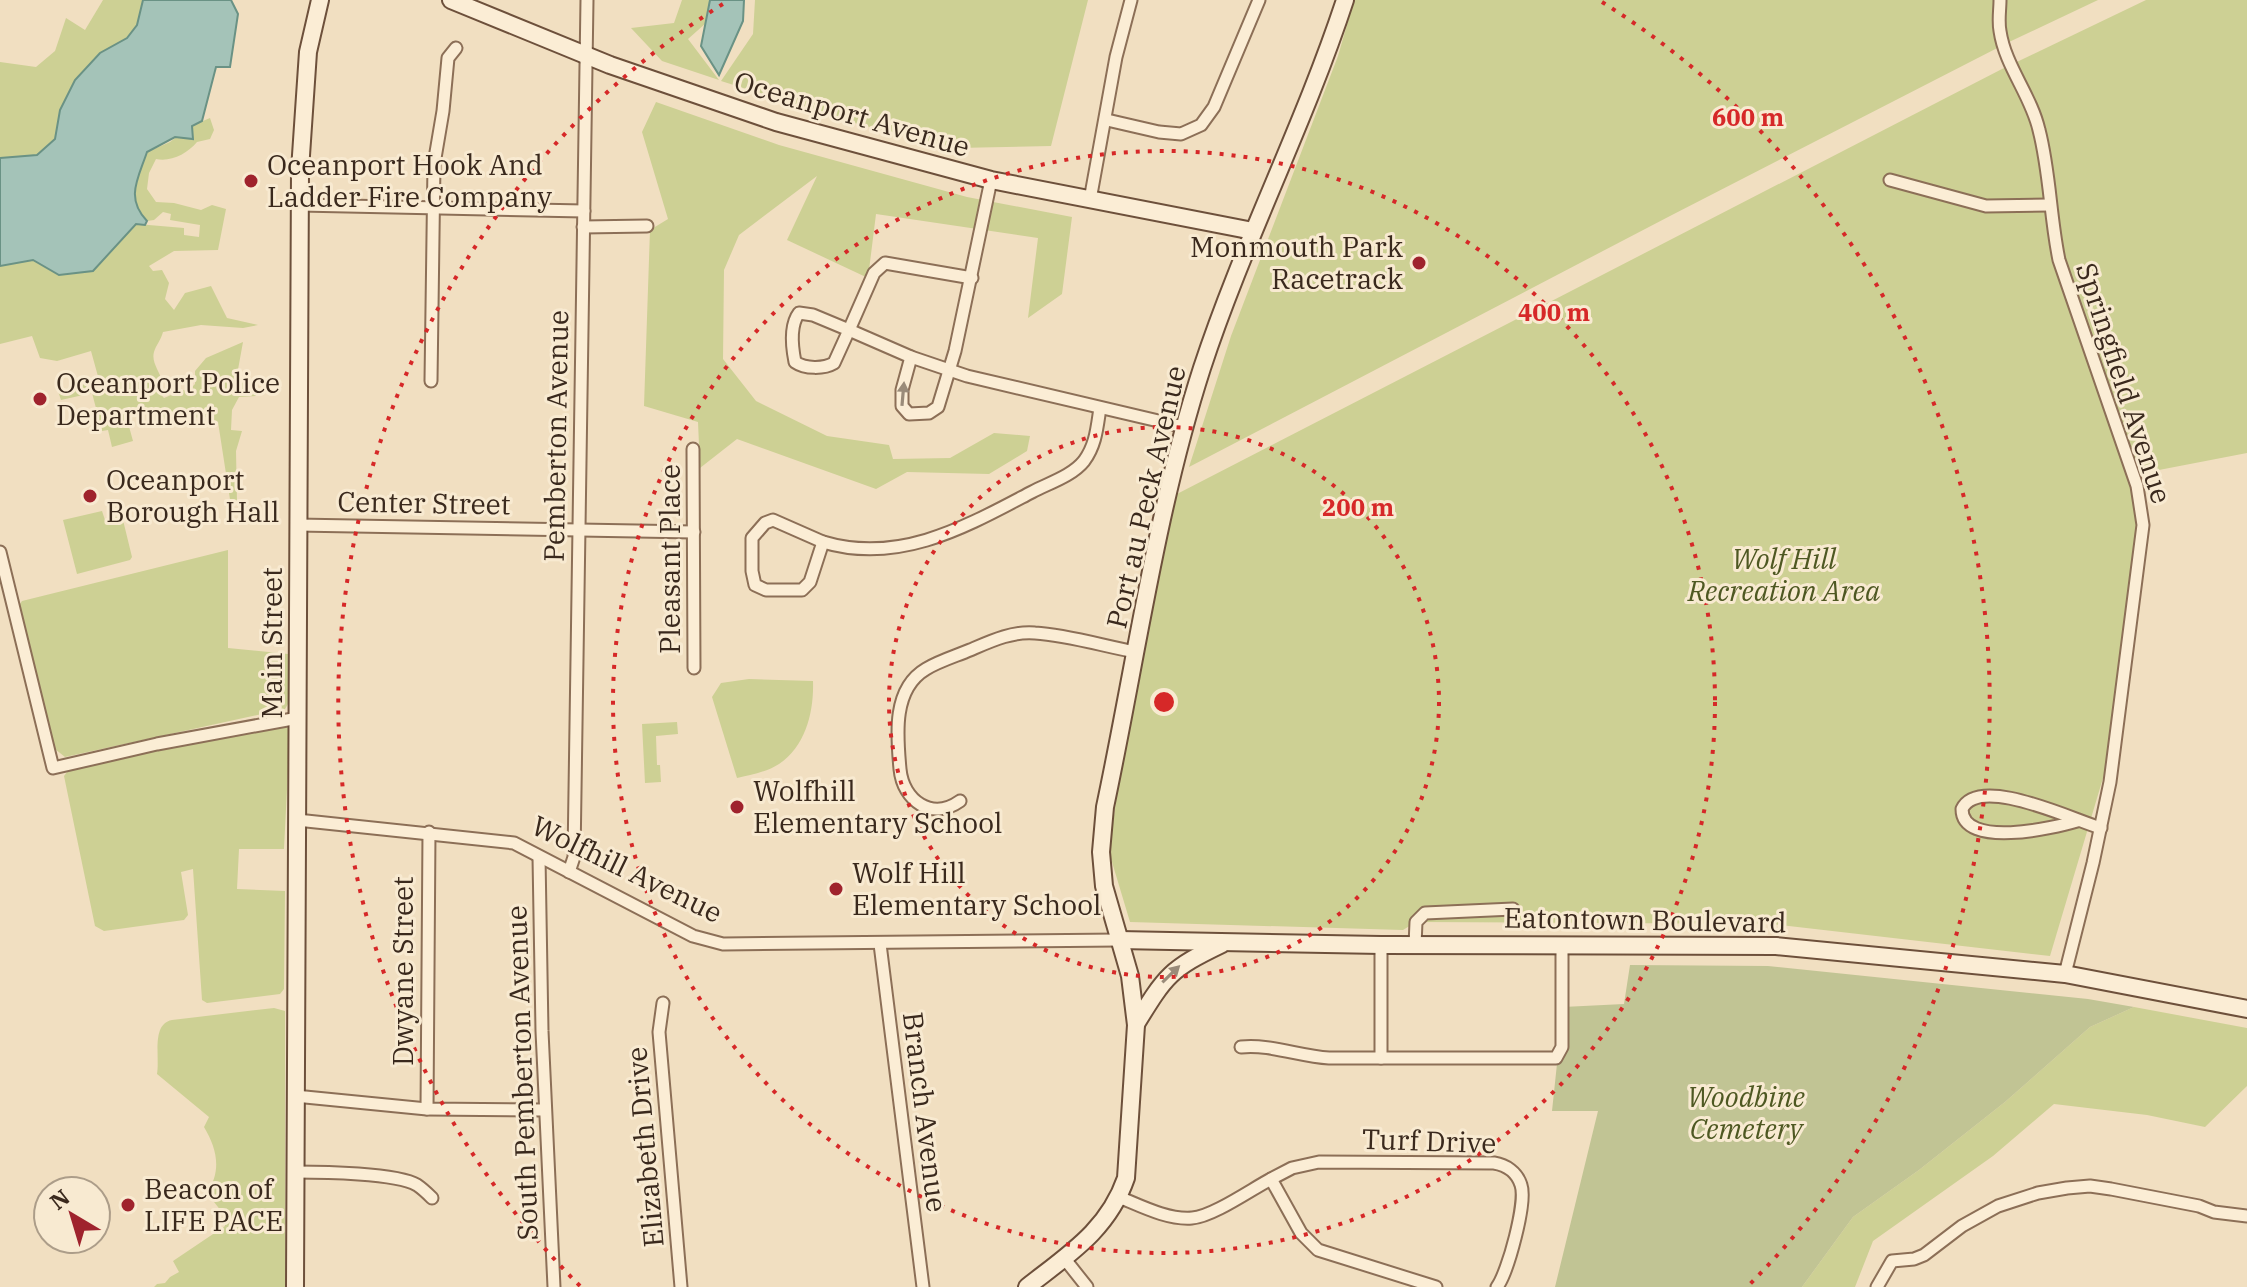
<svg xmlns="http://www.w3.org/2000/svg" width="2247" height="1287" viewBox="0 0 2247 1287" font-family="'IBM Plex Serif',serif">
	<style>
		.green { fill: #cdd094 }
		.cemetery { fill: #c1c494 }
		.water { fill: #a4c3b8; stroke: #6a9285; stroke-width: 2 }
		.lines { fill: none; stroke-linecap: round; stroke-linejoin: round }
		.street-casing { stroke: #8c6f57; stroke-width: 15 }
		.secondary-casing { stroke: #6d503b; stroke-width: 20 }
		.street { stroke: #fbedd5; stroke-width: 11 }
		.secondary { stroke: #fbedd5; stroke-width: 16 }
		.oneway { fill: #9a8b79 }
		.ring { fill: none; stroke: #d62828; stroke-width: 4; stroke-dasharray: 4 8 }
		.poi-dot { fill: #9f232d; stroke: #f8ead1; stroke-width: 3 }
		.labels { text-anchor: middle; stroke-width: 6; stroke-linejoin: round; paint-order: stroke }
		.street-label { font-size: 28px; fill: #3a291d; stroke: #f8ead1 }
		.poi-label { font-size: 28px; fill: #3a291d; stroke: #f8ead1; text-anchor: start }
		.park-label { font-size: 28px; font-style: italic; fill: #4e5822; stroke: #f8ead1 }
		.centre { fill: #d62828; stroke: #f8ead1; stroke-width: 4 }
		.ring-label { font-size: 24px; text-anchor: middle; font-weight: bold; fill: #d62828; stroke: #f8ead1; stroke-width: 6; stroke-linejoin: round; paint-order: stroke }
	</style>
	<rect width="100%" height="100%" fill="#f1dfc1"/>
	<!-- green -->
	<g class="green">
		<path d="M103,0h40l-6,25 -10,13 -27,15 -40,57 -4,28 -19,17 -37,3v-96l36,5 19,-16 11,-33 19,12z"/>
		<path d="M682,0h28l-4,23 -18,16 31,41 -57,-19 -31,-33 43,-5z"/>
		<path d="M755,0h333l-37,146 -95,2 -98,-24 -137,-43 32,-47z"/>
		<path d="M1354,0h744l-89,42 -339,174 -481,251 42,-131 107,-280z"/>
		<path d="M2146,0h101v453l-114,22 9,51 -25,205 -67,225 -279,-32 -355,-2 -13,8 -273,-8 -21,-70 20,-145 46,-212 827,-426z"/>
		<path d="M656,102l123,43 188,52 105,20 -10,77 -34,24 10,-80 -162,-24 -8,64 -81,-38 30,-64 -78,59 -15,35 -1,89 33,42 71,35 62,9 4,14 57,-1 44,-25 36,3 -3,15 -38,23 -82,-2 -31,17 -139,-50 -37,29 -2,-46 -54,-16 6,-176 18,-11 -26,-87z"/>
		<path d="M210,118l4,12 -4,9 -13,3c-10,12 -26,20 -41,17l-7,14 -2,16 9,13 18,1 27,7 11,-5 14,4 -8,41 -44,1 -25,15 4,5 9,-1 7,13 -4,16 9,11 11,-17 26,-7 16,32 31,7 -15,3 -42,-3 -38,7c-2,8 -7,13 -9,20 -3,10 6,20 8,29l-6,8 8,9 19,-8 5,1 7,-7v-13l11,-13 37,-16 -6,33 5,5 12,3 2,13 -17,1 -7,13 -1,20 11,1 -6,20 1,51 -6,4 -13,-84 -10,-5 -43,2 -5,-8 -35,1 8,29 -21,6 -4,-17 -6,1 -10,-38 -31,7 -3,-9 41,-11 -8,-29 -34,10 -17,-3 -8,-22 -32,8v-78l33,-6 26,15 78,-51 47,4v7l15,2 1,-12 -30,-5 1,-6 -8,-2 -9,8 -7,1c-22,-23 -9,-42 0,-69l23,-10 21,-16z"/>
		<path d="M102,511l3,9 17,-4 10,41 -2,3 -53,14 -14,-54z"/>
		<path d="M228,550v98l60,6v50l-3,5 -220,48 -10,-8 -37,-142 4,-6z"/>
		<path d="M749,679l64,2c1,30 -7,65 -34,83 -12,8 -29,11 -42,14l-25,-81 9,-14z"/>
		<path d="M677,722l1,12 -22,2 1,29h3l1,17 -16,1 -3,-59z"/>
		<path d="M282,723l8,7 -6,119h-45l-2,40 48,2 -1,98 -4,5 -73,9 -5,-3 -9,-131 -12,3 7,43 -4,5 -80,11 -9,-5 -31,-150 6,-8z"/>
		<path d="M2134,1007l113,21v58l-42,41 -58,-12 -93,-11 -61,52 -120,85 -18,46h-53l51,-70 66,-47 86,-68 85,-75z"/>
		<path d="M274,1008l11,3v276h-131l3,-3 8,-1 5,-6 9,-5 -6,-11 52,-35v-10l-18,-23c15,-23 10,-44 -3,-66l5,-10 -52,-43c3,-17 -6,-50 15,-54z"/>
	</g>
	<!-- cemetery -->
	<path class="cemetery" d="M1630,965l138,1 320,33 46,8 -44,20 -85,75 -86,68 -66,47 -51,70h-247l43,-176h-46l11,-104 61,-3z"/>
	<!-- water -->
	<g class="water">
		<path d="M143,0h88l7,14 -8,53h-14l-14,54 -10,5 1,13 -18,-2 -28,15c-9,27 -22,46 0,69l-2,4 -9,-1 -43,47 -34,4 -26,-15 -33,6v-108l37,-3 18,-16 5,-29 15,-30 25,-27 27,-15 10,-13z"/>
		<path d="M710,0h34l-1,21 -24,54 -18,-29z"/>
	</g>
	<g class="lines">
		<!-- street casing -->
		<g class="street-casing">
			<g id="street">
				<path d="M2000,0c0,10 -2,21 0,31 5,35 31,64 39,99 11,42 11,87 20,130l78,226 6,39 -33,257 -17,81 -28,111"/>
				<path d="M1107,120l52,12 22,2 20,-9 13,-18 45,-107"/>
				<path d="M1890,180l96,26 63,-1"/>
				<path d="M1090,200l26,-143 15,-57"/>
				<path d="M300,205l284,6"/>
				<path d="M583,227l64,-1"/>
				<path d="M972,278l-87,-15 -11,10 -25,57 62,27 56,19 217,51"/>
				<path d="M799,313l14,2 36,15 -15,33c-10,6 -29,6 -39,-1 -3,-15 -5,-37 4,-49z"/>
				<path d="M911,357l-9,33v16l7,8 20,-1 9,-6 17,-56 36,-171"/>
				<path d="M431,381l3,-217 9,-53 5,-53 8,-10"/>
				<path d="M693,449l1,219"/>
				<path d="M773,520l50,22 -13,40 -8,8h-36l-11,-5 -3,-14v-33l13,-15z"/>
				<path d="M297,525l397,7"/>
				<path d="M823,542c77,23 144,-16 209,-50 17,-9 40,-16 52,-31 12,-16 13,-34 16,-53"/>
				<path d="M0,552l53,216 104,-24 141,-26"/>
				<path d="M960,801c-28,20 -57,0 -60,-32 -3,-33 -8,-80 26,-100 13,-8 30,-13 44,-19 21,-9 42,-19 65,-17 33,2 68,13 101,19"/>
				<path d="M297,820l217,23 179,93 30,8 396,-4"/>
				<path d="M2077,821c-23,7 -115,28 -115,-12 17,-35 111,11 139,19"/>
				<path d="M539,857l3,174 12,256"/>
				<path d="M569,872l5,-15 13,-857"/>
				<path d="M880,944l43,343"/>
				<path d="M1381,945v113"/>
				<path d="M1415,945l1,-23 9,-9 88,-4"/>
				<path d="M663,1003l-4,29 22,255"/>
				<path d="M1241,1047c29,-3 58,9 88,11h227l6,-11v-103"/>
				<path d="M295,1096l132,13 118,1"/>
				<path d="M427,1109l2,-277"/>
				<path d="M296,1172c25,0 101,1 121,13 6,4 11,9 15,13"/>
				<path d="M1119,1197c22,9 49,23 73,21 20,-1 60,-29 79,-39"/>
				<path d="M1064,1258l23,29"/>
				<path d="M1436,1287l-118,-37 -17,-17 -30,-54 21,-11 27,-6 175,1c12,2 23,9 27,22 6,17 -13,87 -24,102"/>
				<path d="M1877,1287l15,-26 22,-2 10,-4 38,-29 36,-20 40,-13 29,-5 23,-2 21,3 88,17 15,6 33,4"/>
			</g>
		</g>
		<!-- secondary casing -->
		<g class="secondary-casing">
			<g id="secondary">
				<path d="M451,0l159,65 166,57 215,58 262,51"/>
				<path d="M1119,940l262,5 395,1 289,28 182,35"/>
				<path d="M1136,1024c30,-49 34,-55 86,-80"/>
				<path d="M295,1287l5,-1117 8,-118 12,-52"/>
				<path d="M1027,1287c42,-33 81,-57 99,-109l10,-153 -6,-49 -26,-90 -3,-34 4,-45c31,-146 51,-296 97,-439 41,-125 102,-243 143,-368"/>
			</g>
		</g>
		<!-- street -->
		<use href="#street" class="street"/>
		<!-- secondary -->
		<use href="#secondary" class="secondary"/>
	</g>
	<!-- one-way arrows -->
	<defs><path id="oneway-solid" d="M-6-.8H1V-3.2L6.5 0L1 3.2V.8H-6Z" transform="scale(2)"/></defs>
	<g class="oneway">
		<use href="#oneway-solid" transform="translate(903 394) rotate(-85)"/>
		<use href="#oneway-solid" transform="translate(1171 974) rotate(-44)"/>
	</g>
	<!-- distance rings -->
	<g class="ring">
		<circle cx="1164" cy="702" r="275"/>
		<circle cx="1164" cy="702" r="551"/>
		<path d="M580 1286A826 826 0 0 1 726 2M1602 2A826 826 0 0 1 1748 1286"/>
	</g>
	<!-- markers -->
	<g class="poi-dot">
		<circle cx="251" cy="181" r="8"/>
		<circle cx="1419" cy="263" r="8"/>
		<circle cx="40" cy="399" r="8"/>
		<circle cx="90" cy="496" r="8"/>
		<circle cx="737" cy="807" r="8"/>
		<circle cx="836" cy="889" r="8"/>
		<circle cx="128" cy="1205" r="8"/>
	</g>
	<g class="labels">
		<!-- street labels -->
		<g class="street-label">
			<text transform="translate(852 114) rotate(16)" y="10">Oceanport Avenue</text>
			<text transform="translate(2124 383) rotate(72)" y="10">Springfield Avenue</text>
			<text transform="translate(556 436) rotate(-89)" y="10">Pemberton Avenue</text>
			<text transform="translate(1146 497) rotate(-77)" y="10">Port au Peck Avenue</text>
			<text transform="translate(424 503) rotate(1)" y="10">Center Street</text>
			<text transform="translate(670 559) rotate(-90)" y="10">Pleasant Place</text>
			<text transform="translate(272 643) rotate(-90)" y="10">Main Street</text>
			<text transform="translate(627 869) rotate(26)" y="10">Wolfhill Avenue</text>
			<text transform="translate(1645 920) rotate(1)" y="10">Eatontown Boulevard</text>
			<text transform="translate(403 971) rotate(-90)" y="10">Dwyane Street</text>
			<text transform="translate(522 1073) rotate(-92)" y="10">South Pemberton Avenue</text>
			<text transform="translate(925 1112) rotate(83)" y="10">Branch Avenue</text>
			<text transform="translate(1429 1141) rotate(2)" y="10">Turf Drive</text>
			<text transform="translate(645 1147) rotate(-95)" y="10">Elizabeth Drive</text>
		</g>
		<!-- poi labels -->
		<g class="poi-label">
			<text x="267" y="175">Oceanport Hook And<tspan x="267" dy="32">Ladder Fire Company</tspan></text>
			<text x="1403" y="257" text-anchor="end">Monmouth Park<tspan x="1403" dy="32">Racetrack</tspan></text>
			<text x="56" y="393">Oceanport Police<tspan x="56" dy="32">Department</tspan></text>
			<text x="106" y="490">Oceanport<tspan x="106" dy="32">Borough Hall</tspan></text>
			<text x="753" y="801">Wolfhill<tspan x="753" dy="32">Elementary School</tspan></text>
			<text x="852" y="883">Wolf Hill<tspan x="852" dy="32">Elementary School</tspan></text>
			<text x="144" y="1199">Beacon of<tspan x="144" dy="32">LIFE PACE</tspan></text>
		</g>
		<!-- park labels -->
		<g class="park-label">
			<text x="1784" y="569">Wolf Hill<tspan x="1784" dy="32">Recreation Area</tspan></text>
			<text x="1746" y="1107">Woodbine<tspan x="1746" dy="32">Cemetery</tspan></text>
		</g>
	</g>
	<circle cx="1164" cy="702" r="12" class="centre"/>
	<g class="ring-label">
		<text x="1748" y="126">600 m</text>
		<text x="1554" y="321">400 m</text>
		<text x="1358" y="516">200 m</text>
	</g>
	<!-- north arrow -->
	<g transform="translate(72 1215) rotate(322)"><circle r="38" fill="#f8ead1" stroke="#ac9d89" stroke-width="2"/>
	<path d="M0-6L14 30L0 20L-14 30Z" fill="#9f232d"/>
	<text y="-12" font-size="22" font-weight="bold" text-anchor="middle" fill="#3a291d">N</text>
	</g>
</svg>
